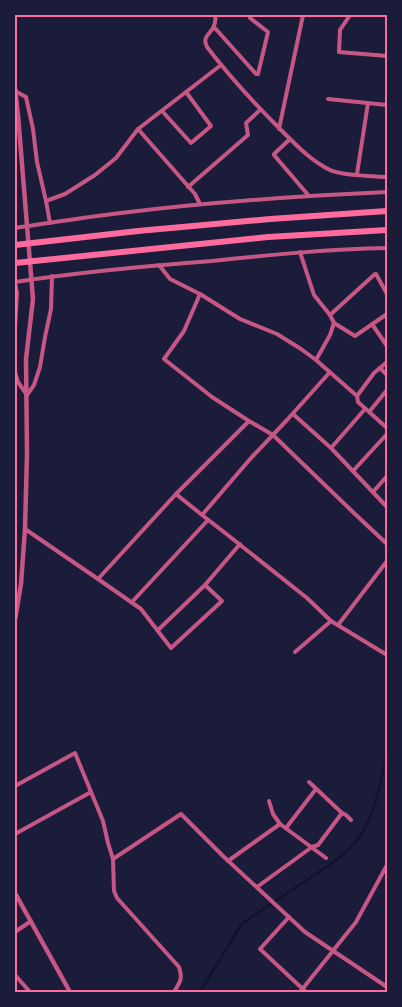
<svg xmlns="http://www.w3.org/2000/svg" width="402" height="1007" viewBox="0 0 402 1007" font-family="Arial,sans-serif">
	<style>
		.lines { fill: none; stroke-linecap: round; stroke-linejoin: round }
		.stream { stroke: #12122b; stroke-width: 2.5 }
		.minor { stroke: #c65784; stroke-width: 4 }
		.tertiary { stroke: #c65784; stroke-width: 4.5 }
		.motorway { stroke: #ff6b9d; stroke-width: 6 }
		.neatline { fill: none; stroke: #ff6b9d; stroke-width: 2 }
	</style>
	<rect width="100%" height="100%" fill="#1b1b3a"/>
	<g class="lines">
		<!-- stream -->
		<path class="stream" d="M200,992l41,-67 15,-11 75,-50c11,-8 22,-17 30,-29 16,-26 20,-56 26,-84"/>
		<!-- minor -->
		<g class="minor">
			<path d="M215,15c1,4 0,9 -2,13 -4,7 -11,9 -6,19 22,29 47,56 73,82 15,15 31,32 50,41 12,6 43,6 57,7"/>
			<path d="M350,15l-10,15 -1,22 48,4"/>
			<path d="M214,27l42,47h2l10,-42 -18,-14 2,-3"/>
			<path d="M15,91l11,6 7,32 4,33 9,39 4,22"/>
			<path d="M328,99l59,6"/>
			<path d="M162,111l29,32 20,-17 -25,-34"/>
			<path d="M138,129l57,65 5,10"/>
			<path d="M279,129l24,-114"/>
			<path d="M289,140l-15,14v1l35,41"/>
			<path d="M357,174l11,-71"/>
			<path d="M188,187l60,-52 -2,-12 14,-13"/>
			<path d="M46,201l19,-7 30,-19 21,-17 22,-29 83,-64"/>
			<path d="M15,228c35,-5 70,-11 106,-15 88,-11 177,-17 266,-21"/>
			<path d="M300,252l14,43 16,20 4,8 21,13 32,-22"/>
			<path d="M159,265l11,14 30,15 40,25 37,15 24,15 15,11 41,36 1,6 29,26"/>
			<path d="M15,282c65,-10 131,-16 197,-21 58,-6 116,-12 175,-13"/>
			<path d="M15,283l2,10 -2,35"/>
			<path d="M200,294l-16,37 -20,28 48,38 37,24 24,14 82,79 32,30"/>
			<path d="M330,315l45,-41h1l11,20"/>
			<path d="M372,324l15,22"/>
			<path d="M316,360l14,-25 4,-12"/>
			<path d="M380,368l7,7"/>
			<path d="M15,372l3,10 9,13 7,-10 6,-18 5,-30 6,-28 1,-33"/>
			<path d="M357,396l17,-23 13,-11"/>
			<path d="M365,409l-34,39 56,59"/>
			<path d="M369,412l18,-22"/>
			<path d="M293,414l38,34"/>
			<path d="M353,471l34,-37"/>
			<path d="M373,492l14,-16"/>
			<path d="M176,494l26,21 49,-57 36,-38 43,-48"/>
			<path d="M202,515l27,21 78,62 24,23"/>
			<path d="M25,529l73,50 78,-85 73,-73"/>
			<path d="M98,579l43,30 30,39 51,-47 -17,-16 -47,45"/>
			<path d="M205,585l35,-41"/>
			<path d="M132,602l76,-82"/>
			<path d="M338,625l49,-64"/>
			<path d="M295,652l36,-31 56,34"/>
			<path d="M309,782l33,31"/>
			<path d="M15,786l60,-33 28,68 5,22 5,16"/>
			<path d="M269,801l4,13 7,10"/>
			<path d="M286,828l30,-39"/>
			<path d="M15,834l76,-42"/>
			<path d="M228,861l52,-37 46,34"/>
			<path d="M257,887l55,-40 6,-2 24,-32 4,2 5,5"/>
			<path d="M289,917l-29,32 46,43"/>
			<path d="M15,932l16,-11"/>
			<path d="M15,975l15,17"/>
			<path d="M174,992c6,-10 9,-13 5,-25l-62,-69 -3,-7 -1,-32 68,-45 43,43 81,75 82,55"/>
			<path d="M300,992l56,-70 31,-57"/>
		</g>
		<!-- tertiary -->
		<g class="tertiary">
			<path d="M15,88l3,27 15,184 -7,60 1,95 -2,75 -4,55 -6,36"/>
			<path d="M15,893l55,99"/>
		</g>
		<!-- motorway -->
		<g class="motorway">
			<path d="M15,245l123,-14 132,-12 117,-8"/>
			<path d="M15,263l253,-26 119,-7"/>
		</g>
	</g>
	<!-- border -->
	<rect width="402" height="1007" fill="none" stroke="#1b1b3a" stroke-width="32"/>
	<rect x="16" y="16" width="370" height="975" class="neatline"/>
</svg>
